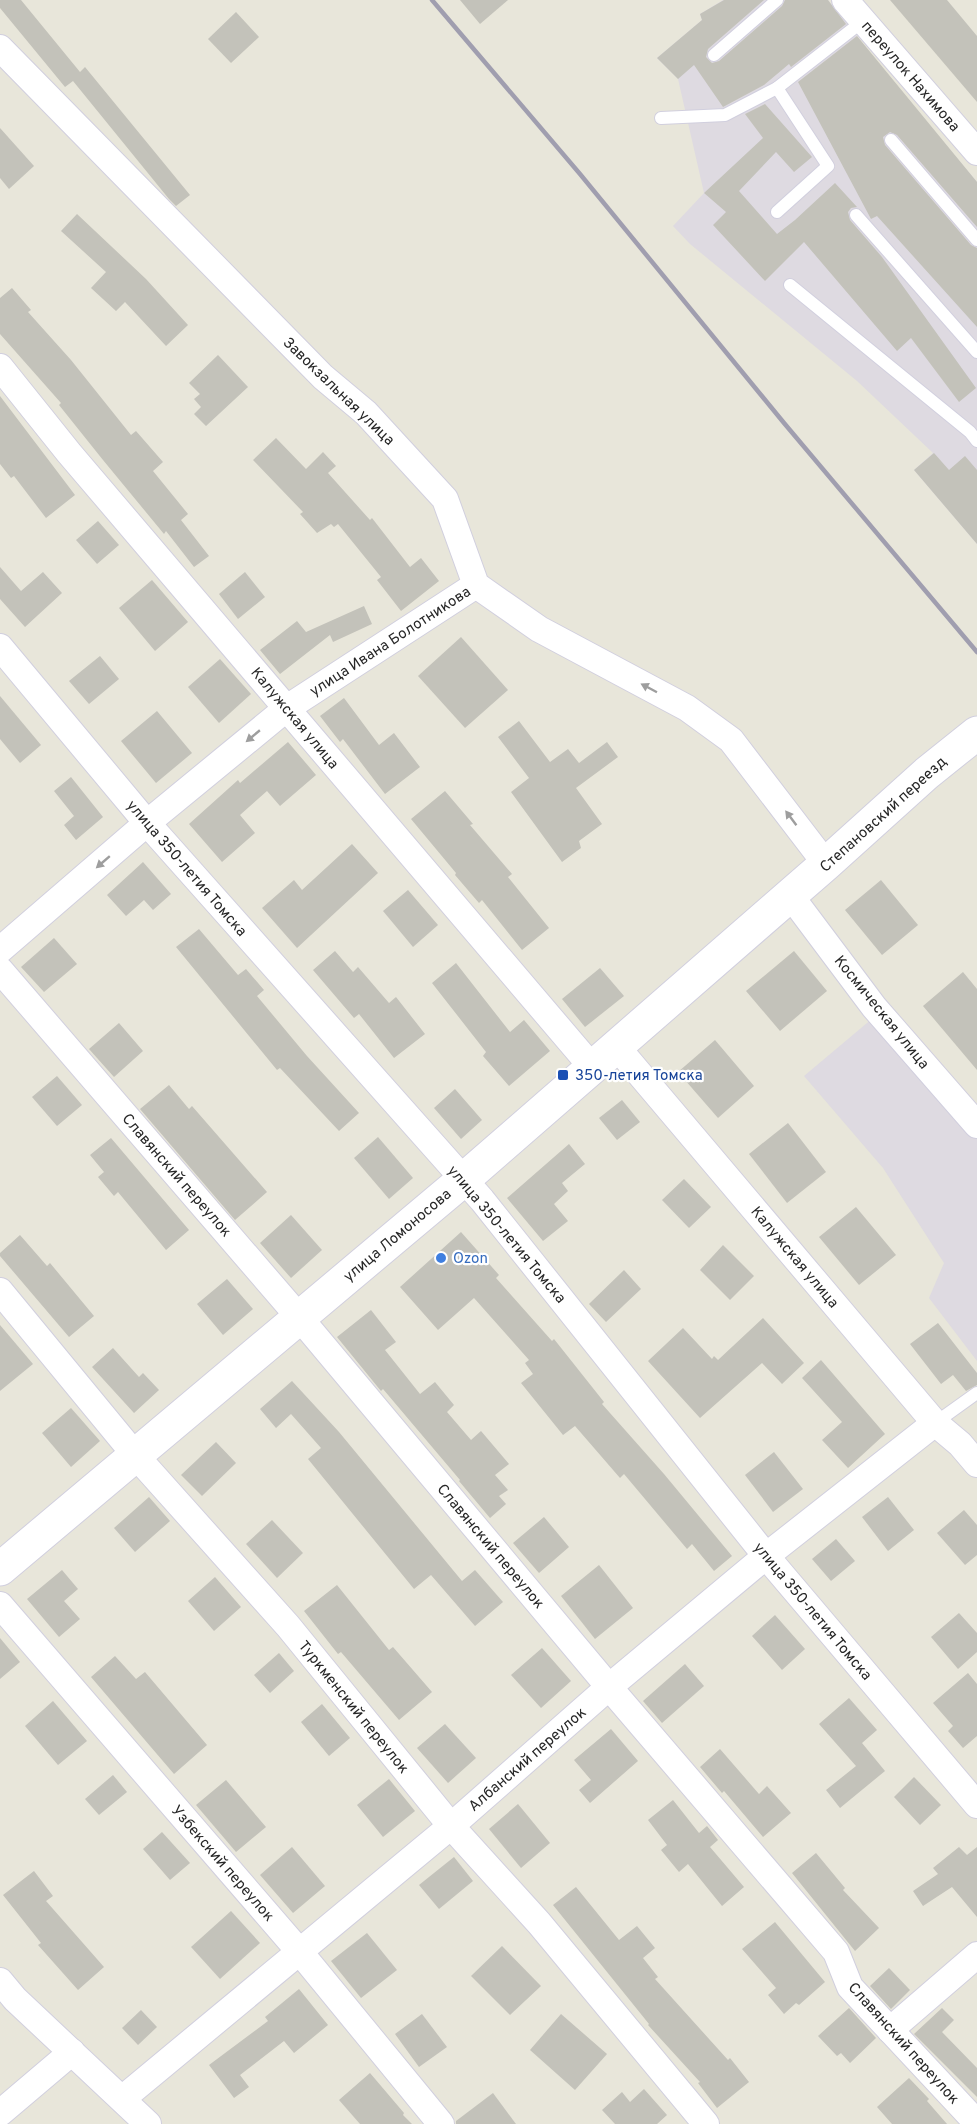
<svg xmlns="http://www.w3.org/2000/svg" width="977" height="2124" viewBox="0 0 977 2124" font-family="Overpass,sans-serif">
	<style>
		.industrial { fill: #dedae1 }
		.building { fill: #c3c2ba }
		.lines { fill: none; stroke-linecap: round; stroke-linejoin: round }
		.lane-casing { stroke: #d1cfde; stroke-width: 14 }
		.street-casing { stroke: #d1cfde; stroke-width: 28 }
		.secondary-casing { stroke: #d1cfde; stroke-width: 35 }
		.lane { stroke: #fff; stroke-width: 12 }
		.street { stroke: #fff; stroke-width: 26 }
		.secondary { stroke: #fff; stroke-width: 33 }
		.rail { stroke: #a09eaf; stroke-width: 4.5 }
		.oneway { fill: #9e9e9e }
		.transit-dot { fill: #1a4fb4; stroke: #fff; stroke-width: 2 }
		.shop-dot { fill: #3f7fe0; stroke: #fff; stroke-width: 2 }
		.labels { text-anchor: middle; stroke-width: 4.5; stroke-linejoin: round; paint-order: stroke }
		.street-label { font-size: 15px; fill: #272727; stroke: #fff }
		.transit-label { font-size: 15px; fill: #164399; stroke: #fff; text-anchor: start }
		.shop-label { font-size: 15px; fill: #366cbe; stroke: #fff; text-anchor: start }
	</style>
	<rect width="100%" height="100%" fill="#e8e6da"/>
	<!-- industrial -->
	<g class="industrial">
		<path d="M723,0h105l88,110 61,72v362l-63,-74 19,-17 -76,-72 -167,-137 -17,-18 31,-33 -26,-114 -21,-21 45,-38 -2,-6z"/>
		<path d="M873,1018l104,121v222l-48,-63 15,-35 -61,-95 -79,-92z"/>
	</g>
	<!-- building -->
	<g class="building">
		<path d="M0,0h21l59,72 5,-5 105,128 -14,11 -7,-7 -96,-118 -8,6 -65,-79z"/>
		<path d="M460,0h48l-28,24z"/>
		<path d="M724,0h40l-56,49 -2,8 6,6 7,-2 63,-55 3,-6h43l18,24 -55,43 -2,-3 -25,21 -41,22 -29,-42 -16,14 -21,-21 45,-38 -2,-6z"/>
		<path d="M890,0h57l30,36v66z"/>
		<path d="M236,12l23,25 -28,26 -23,-24z"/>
		<path d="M857,36l120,146v45l-80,-92 -7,-3 -7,5 2,8 86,100 6,3v79l-100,-111 -6,3 -73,-137z"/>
		<path d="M765,104l47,53 -18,15 -18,-20 -37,39 38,43 18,-14 40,-37 22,24 -6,1 -3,4 2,8 32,37 94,131 -17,14 -48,-64 -14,13 -93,-109 -39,39 -52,-56 13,-13 -22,-19 59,-55 -18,-24z"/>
		<path d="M0,128l34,38 -25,23 -9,-11z"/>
		<path d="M77,214l69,65 42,46 -22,21 -41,-44 -9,9 -25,-23 15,-16 -45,-41z"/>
		<path d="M12,288l19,22 -3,2 43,48 60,75 5,-4 27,31 -10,9 35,43 -7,6 28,36 -15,11 -28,-36 -2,3 -61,-74 -44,-55 2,-2 -61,-69v-36z"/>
		<path d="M218,355l30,32 -42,39 -12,-12 7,-7 -7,-8 6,-5 -11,-11z"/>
		<path d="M0,396l75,99 -29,23 -32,-42 -3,2 -11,-14z"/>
		<path d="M276,438l30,31 17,-17 13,14 -8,7 42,47 2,-2 38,49 11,-9 18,23 -38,30 -24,-31 4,-3 -43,-53 -4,3 -3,-3 -14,9 -17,-19 3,-2 -50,-52z"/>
		<path d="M934,453l15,17 16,-14 12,14v74l-63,-74z"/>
		<path d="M98,521l21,24 -22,19 -21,-24z"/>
		<path d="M0,567l21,24 22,-19 19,21 -37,34 -25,-28z"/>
		<path d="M245,572l20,25 -27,22 -19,-25z"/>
		<path d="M152,580l36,42 -33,29 -36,-43z"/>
		<path d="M364,606l8,18 -39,18 -3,-7 -50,39 -20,-24 37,-29 9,11z"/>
		<path d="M461,637l47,53 -43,38 -47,-52z"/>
		<path d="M100,656l19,23 -30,25 -20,-23z"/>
		<path d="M220,659l31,35 -32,29 -31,-36z"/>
		<path d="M0,696l41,49 -21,18 -20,-24z"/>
		<path d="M344,698l35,47 15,-12 26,34 -35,27 -42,-55 -3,3 -20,-26z"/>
		<path d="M157,711l35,42 -36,30 -35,-42z"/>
		<path d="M519,721l31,41 18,-13 11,14 28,-21 11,15 -42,31 26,36 -23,17 2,7 -19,14 -51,-70 18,-14 -31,-41z"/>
		<path d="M288,742l28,33 -36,31 -13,-15 -27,24 15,18 -33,29 -33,-38 49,-44 2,3z"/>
		<path d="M71,777l32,40 -27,23 -12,-15 10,-9 -20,-25z"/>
		<path d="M445,791l28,33 -3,1 42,49 -4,3 41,51 -27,22 -40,-50 -3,3 -24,-28 1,-2 -45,-54z"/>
		<path d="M352,844l26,29 -81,75 -35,-40 32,-28 8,10z"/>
		<path d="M143,862l28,32 -18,16 -9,-10 -18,16 -19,-21z"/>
		<path d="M881,880l37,45 -36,30 -37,-45z"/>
		<path d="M408,890l30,35 -25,22 -30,-36z"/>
		<path d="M199,929l39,46 8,-6 18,21 -7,6 50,60 52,57 -20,18 -59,-63 -3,2 -101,-123z"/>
		<path d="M54,938l23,26 -33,28 -23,-25z"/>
		<path d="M335,951l18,21 5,-5 31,36 7,-6 29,37 -31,24 -35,-44 -5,4 -41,-48z"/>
		<path d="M794,951l33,40 -47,40 -34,-40z"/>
		<path d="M456,963l54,69 14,-12 26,31 -41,35 -26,-30 3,-4 -54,-69z"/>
		<path d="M600,968l24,28 -39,31 -23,-28z"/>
		<path d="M963,972l14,17v81l-54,-64z"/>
		<path d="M119,1023l24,28 -29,26 -25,-28z"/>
		<path d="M715,1040l39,46 -36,32 -40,-46z"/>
		<path d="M57,1076l25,29 -25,21 -25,-29z"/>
		<path d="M169,1085l20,24 3,-3 75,86 -32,28 -95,-111z"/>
		<path d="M455,1089l27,31 -21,19 -27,-31z"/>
		<path d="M622,1100l18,22 -23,18 -18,-22z"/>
		<path d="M788,1123l38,49 -39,31 -38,-49z"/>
		<path d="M378,1137l35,41 -24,21 -35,-41z"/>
		<path d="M111,1138l78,92 -23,20 -48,-58 -4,4 -16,-19 6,-5 -14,-17z"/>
		<path d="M569,1144l16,20 -23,19 6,8 -14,13 14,17 -25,20 -36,-43z"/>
		<path d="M684,1179l27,28 -22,21 -27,-28z"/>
		<path d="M856,1207l40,48 -37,30 -40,-48z"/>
		<path d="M291,1215l31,35 -31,28 -31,-35z"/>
		<path d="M461,1232l38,43 -3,3 56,63 2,-2 50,63 -2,2 62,70 68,82 -18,15 -22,-27 -5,5 -63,-75 -4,4 -45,-52 -12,9 -42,-52 12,-9 -8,-11 4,-3 -55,-62 -36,32 -38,-43z"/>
		<path d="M20,1235l27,31 3,-3 44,53 -25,21 -69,-81v-3z"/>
		<path d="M723,1245l31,31 -24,24 -30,-30z"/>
		<path d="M624,1270l17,19 -35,33 -17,-18z"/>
		<path d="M227,1279l26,30 -30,26 -26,-31z"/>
		<path d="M371,1310l25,32 -11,8 35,44 15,-12 19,23 -7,7 24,28 10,-9 28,33 -14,11 13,15 -9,6 7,8 -16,14 -31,-37 1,-1 -77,-91 -2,2 -44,-54z"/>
		<path d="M763,1318l41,45 -22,21 -20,-21 -62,55 -52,-57 35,-33 29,31 2,-3 4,4z"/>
		<path d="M938,1323l39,50v12l-11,6 -13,-16 -12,9 -31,-40z"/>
		<path d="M0,1325l33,39 -33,27z"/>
		<path d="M113,1348l26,29 4,-4 16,17 -25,23 -42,-46z"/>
		<path d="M821,1360l64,74 -37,34 -26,-28 20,-18 -40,-44z"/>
		<path d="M292,1381l47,51 123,149 13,-11 28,32 -28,24 -44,-51 -17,14 -106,-130 13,-11 -30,-34 -15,14 -16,-19z"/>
		<path d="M71,1408l29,33 -29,26 -29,-34z"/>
		<path d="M216,1442l20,21 -34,33 -21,-21z"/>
		<path d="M774,1452l29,37 -30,23 -28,-37z"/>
		<path d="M149,1497l21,24 -35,31 -21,-24z"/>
		<path d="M888,1497l26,33 -26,21 -26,-34z"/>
		<path d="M964,1510l13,15v30l-12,10 -28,-32z"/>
		<path d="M544,1517l25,30 -30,26 -26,-30z"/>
		<path d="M272,1520l31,33 -26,25 -31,-34z"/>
		<path d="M836,1539l19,22 -24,20 -19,-22z"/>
		<path d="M599,1565l34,43 -38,31 -34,-43z"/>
		<path d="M62,1570l16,19 -14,12 16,18 -21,18 -32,-38z"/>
		<path d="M215,1577l26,30 -27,24 -26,-30z"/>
		<path d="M337,1585l52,65 4,-3 39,45 -33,28 -58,-68 -3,2 -34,-43z"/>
		<path d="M959,1613l18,20v19l-19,17 -27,-32z"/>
		<path d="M775,1615l30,34 -23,21 -30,-34z"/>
		<path d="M0,1638l20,24 -20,17z"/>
		<path d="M542,1648l29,33 -30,27 -30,-33z"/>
		<path d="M279,1653l15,18 -24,22 -16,-18z"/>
		<path d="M115,1656l21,23 9,-7 62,73 -33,29 -83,-97z"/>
		<path d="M685,1664l19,22 -42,37 -19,-22z"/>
		<path d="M968,1673l9,11v52l-14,12 -15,-17 5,-5 -20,-23z"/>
		<path d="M849,1698l28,32 -15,13 23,28 -45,37 -14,-18 30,-24 -37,-42z"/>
		<path d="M53,1701l34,40 -29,24 -33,-39z"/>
		<path d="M322,1704l28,34 -21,18 -28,-34z"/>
		<path d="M445,1724l31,34 -28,25 -31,-35z"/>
		<path d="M611,1729l27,32 -48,42 -11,-13 12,-10 -17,-20z"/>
		<path d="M720,1749l39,45 8,-8 24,27 -28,24 -39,-46 -2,2 -22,-26z"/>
		<path d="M113,1775l14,17 -28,23 -14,-16z"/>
		<path d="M914,1777l27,28 -21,20 -26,-28z"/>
		<path d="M389,1779l26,32 -32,26 -26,-32z"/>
		<path d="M226,1780l40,47 -30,25 -40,-47z"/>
		<path d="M673,1800l26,33 8,-7 11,14 -8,7 34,40 -22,19 -34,-42 -9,8 -18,-22 6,-5 -19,-25z"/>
		<path d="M518,1804l32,39 -29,25 -32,-39z"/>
		<path d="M162,1832l28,31 -20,17 -27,-31z"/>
		<path d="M292,1847l33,39 -32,27 -33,-38z"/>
		<path d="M959,1847l8,8 10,-8v70l-25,-30 -29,19 -10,-15 25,-17 -5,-6z"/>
		<path d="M816,1853l29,35 -2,2 36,38 -24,23 -63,-78z"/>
		<path d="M454,1857l19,24 -34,28 -20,-24z"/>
		<path d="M34,1871l19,25 -7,5 58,66 -26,23 -40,-45 3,-2 -38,-48z"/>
		<path d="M576,1887l43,53 18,-14 18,22 -12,10 15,19 -3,2 73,81 2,-2 19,24 -32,26 -19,-25 2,-1 -52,-57 1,-1 -96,-119z"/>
		<path d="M231,1911l29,32 -40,36 -29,-32z"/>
		<path d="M775,1922l50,60 -26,23 -3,-2 -12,11 -16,-19 8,-7 -34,-39z"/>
		<path d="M367,1933l30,37 -36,28 -30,-37z"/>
		<path d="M502,1946l39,40 -31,29 -39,-39z"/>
		<path d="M889,1968l21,22 -19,19 -21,-23z"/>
		<path d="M299,1989l29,36 -34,28 -10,-12 -44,34 9,12 -15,11 -25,-33 59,-44 -3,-4z"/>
		<path d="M849,2008l27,30 -26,25 -9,-10 -4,3 -19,-20z"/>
		<path d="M942,2008l12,12 -12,12 35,36v29l-63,-63z"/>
		<path d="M141,2010l16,17 -19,18 -16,-17z"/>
		<path d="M422,2014l25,33 -28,20 -24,-33z"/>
		<path d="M561,2014l46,40 -32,36 -45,-40z"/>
		<path d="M370,2073l34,40 -1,2 9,9h-52l-21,-24z"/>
		<path d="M909,2078l20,21 -2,2 20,23h-55l-15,-17z"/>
		<path d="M644,2089l23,26 -10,9h-42l-13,-14 20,-18 8,10z"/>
		<path d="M493,2093l23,31h-60v-3z"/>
	</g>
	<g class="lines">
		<!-- lane casing -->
		<g class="lane-casing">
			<g id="lane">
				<path d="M714,55l63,-55"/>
				<path d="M777,88l51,78 -51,46"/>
				<path d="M661,118l64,-3 52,-27 86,-67"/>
				<path d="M891,140l86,100"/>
				<path d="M856,215l121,137"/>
				<path d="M790,285l180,147 7,9"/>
				<path d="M935,1423l42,-30"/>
			</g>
		</g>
		<!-- street casing -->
		<g class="street-casing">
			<g id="street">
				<path d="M845,0l132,152"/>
				<path d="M0,48l323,329 43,36 79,86 31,86 63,44 148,79 44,32 95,124"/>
				<path d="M0,367l69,86 523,614"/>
				<path d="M0,647l147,176 335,377 284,356 211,249"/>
				<path d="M790,895l84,112 103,118"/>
				<path d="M0,950l147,-127 140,-115 189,-123"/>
				<path d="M0,970l299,347 310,370 227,265 14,35 127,136"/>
				<path d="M616,1046l319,377 25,21 17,20"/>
				<path d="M0,1291l136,165 152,170 163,200 88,97 167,201"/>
				<path d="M0,1605l299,346 142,173"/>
				<path d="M0,1981l15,18 133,125"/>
				<path d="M890,2030l87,-75"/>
				<path d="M122,2099l329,-273 158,-139 157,-131 169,-133"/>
				<path d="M0,2113l72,-61"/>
			</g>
		</g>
		<!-- secondary casing -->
		<g class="secondary-casing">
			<path id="secondary" d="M0,1569l463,-389 363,-316 101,-91 50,-40"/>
		</g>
		<!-- lane -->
		<use href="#lane" class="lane"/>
		<!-- street -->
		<use href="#street" class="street"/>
		<!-- secondary -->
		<use href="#secondary" class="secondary"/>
		<!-- rail -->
		<path class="rail" d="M432,0l148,174 204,249 193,229"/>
	</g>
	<!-- one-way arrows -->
	<defs><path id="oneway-solid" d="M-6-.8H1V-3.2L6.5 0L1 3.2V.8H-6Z" transform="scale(1.5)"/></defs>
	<g class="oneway">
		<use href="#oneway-solid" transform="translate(649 688) rotate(-152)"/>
		<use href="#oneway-solid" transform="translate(253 736) rotate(140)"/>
		<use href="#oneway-solid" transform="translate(791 818) rotate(-127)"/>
		<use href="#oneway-solid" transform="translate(103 862) rotate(139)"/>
	</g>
	<!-- markers -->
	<rect class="transit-dot" x="557" y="1069" width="12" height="12" rx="3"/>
	<circle class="shop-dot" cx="441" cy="1258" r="6"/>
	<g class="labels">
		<!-- street labels -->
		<g class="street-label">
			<text transform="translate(911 76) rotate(49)" y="5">переулок Нахимова</text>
			<text transform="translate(339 391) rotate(44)" y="5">Завокзальная улица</text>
			<text transform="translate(390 641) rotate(-33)" y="5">улица Ивана Болотникова</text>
			<text transform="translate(295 718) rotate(50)" y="5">Калужская улица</text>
			<text transform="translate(883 814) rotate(-42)" y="5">Степановский переезд</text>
			<text transform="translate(187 868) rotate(49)" y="5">улица 350-летия Томска</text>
			<text transform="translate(882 1012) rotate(51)" y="5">Космическая улица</text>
			<text transform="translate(177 1175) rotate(49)" y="5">Славянский переулок</text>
			<text transform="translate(507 1234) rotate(50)" y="5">улица 350-летия Томска</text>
			<text transform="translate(397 1235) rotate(-40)" y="5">улица Ломоносова</text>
			<text transform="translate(795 1257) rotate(50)" y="5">Калужская улица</text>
			<text transform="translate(491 1546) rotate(50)" y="5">Славянский переулок</text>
			<text transform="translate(813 1611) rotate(50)" y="5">улица 350-летия Томска</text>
			<text transform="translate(354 1707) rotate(51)" y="5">Туркменский переулок</text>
			<text transform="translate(527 1759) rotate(-41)" y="5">Албанский переулок</text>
			<text transform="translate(223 1863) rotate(49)" y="5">Узбекский переулок</text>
			<text transform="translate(904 2043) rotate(48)" y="5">Славянский переулок</text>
		</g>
		<!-- transit labels -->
		<g class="transit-label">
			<text x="575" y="1080">350-летия Томска</text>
		</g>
		<!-- shop labels -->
		<g class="shop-label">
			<text x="453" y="1263">Ozon</text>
		</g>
	</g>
</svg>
